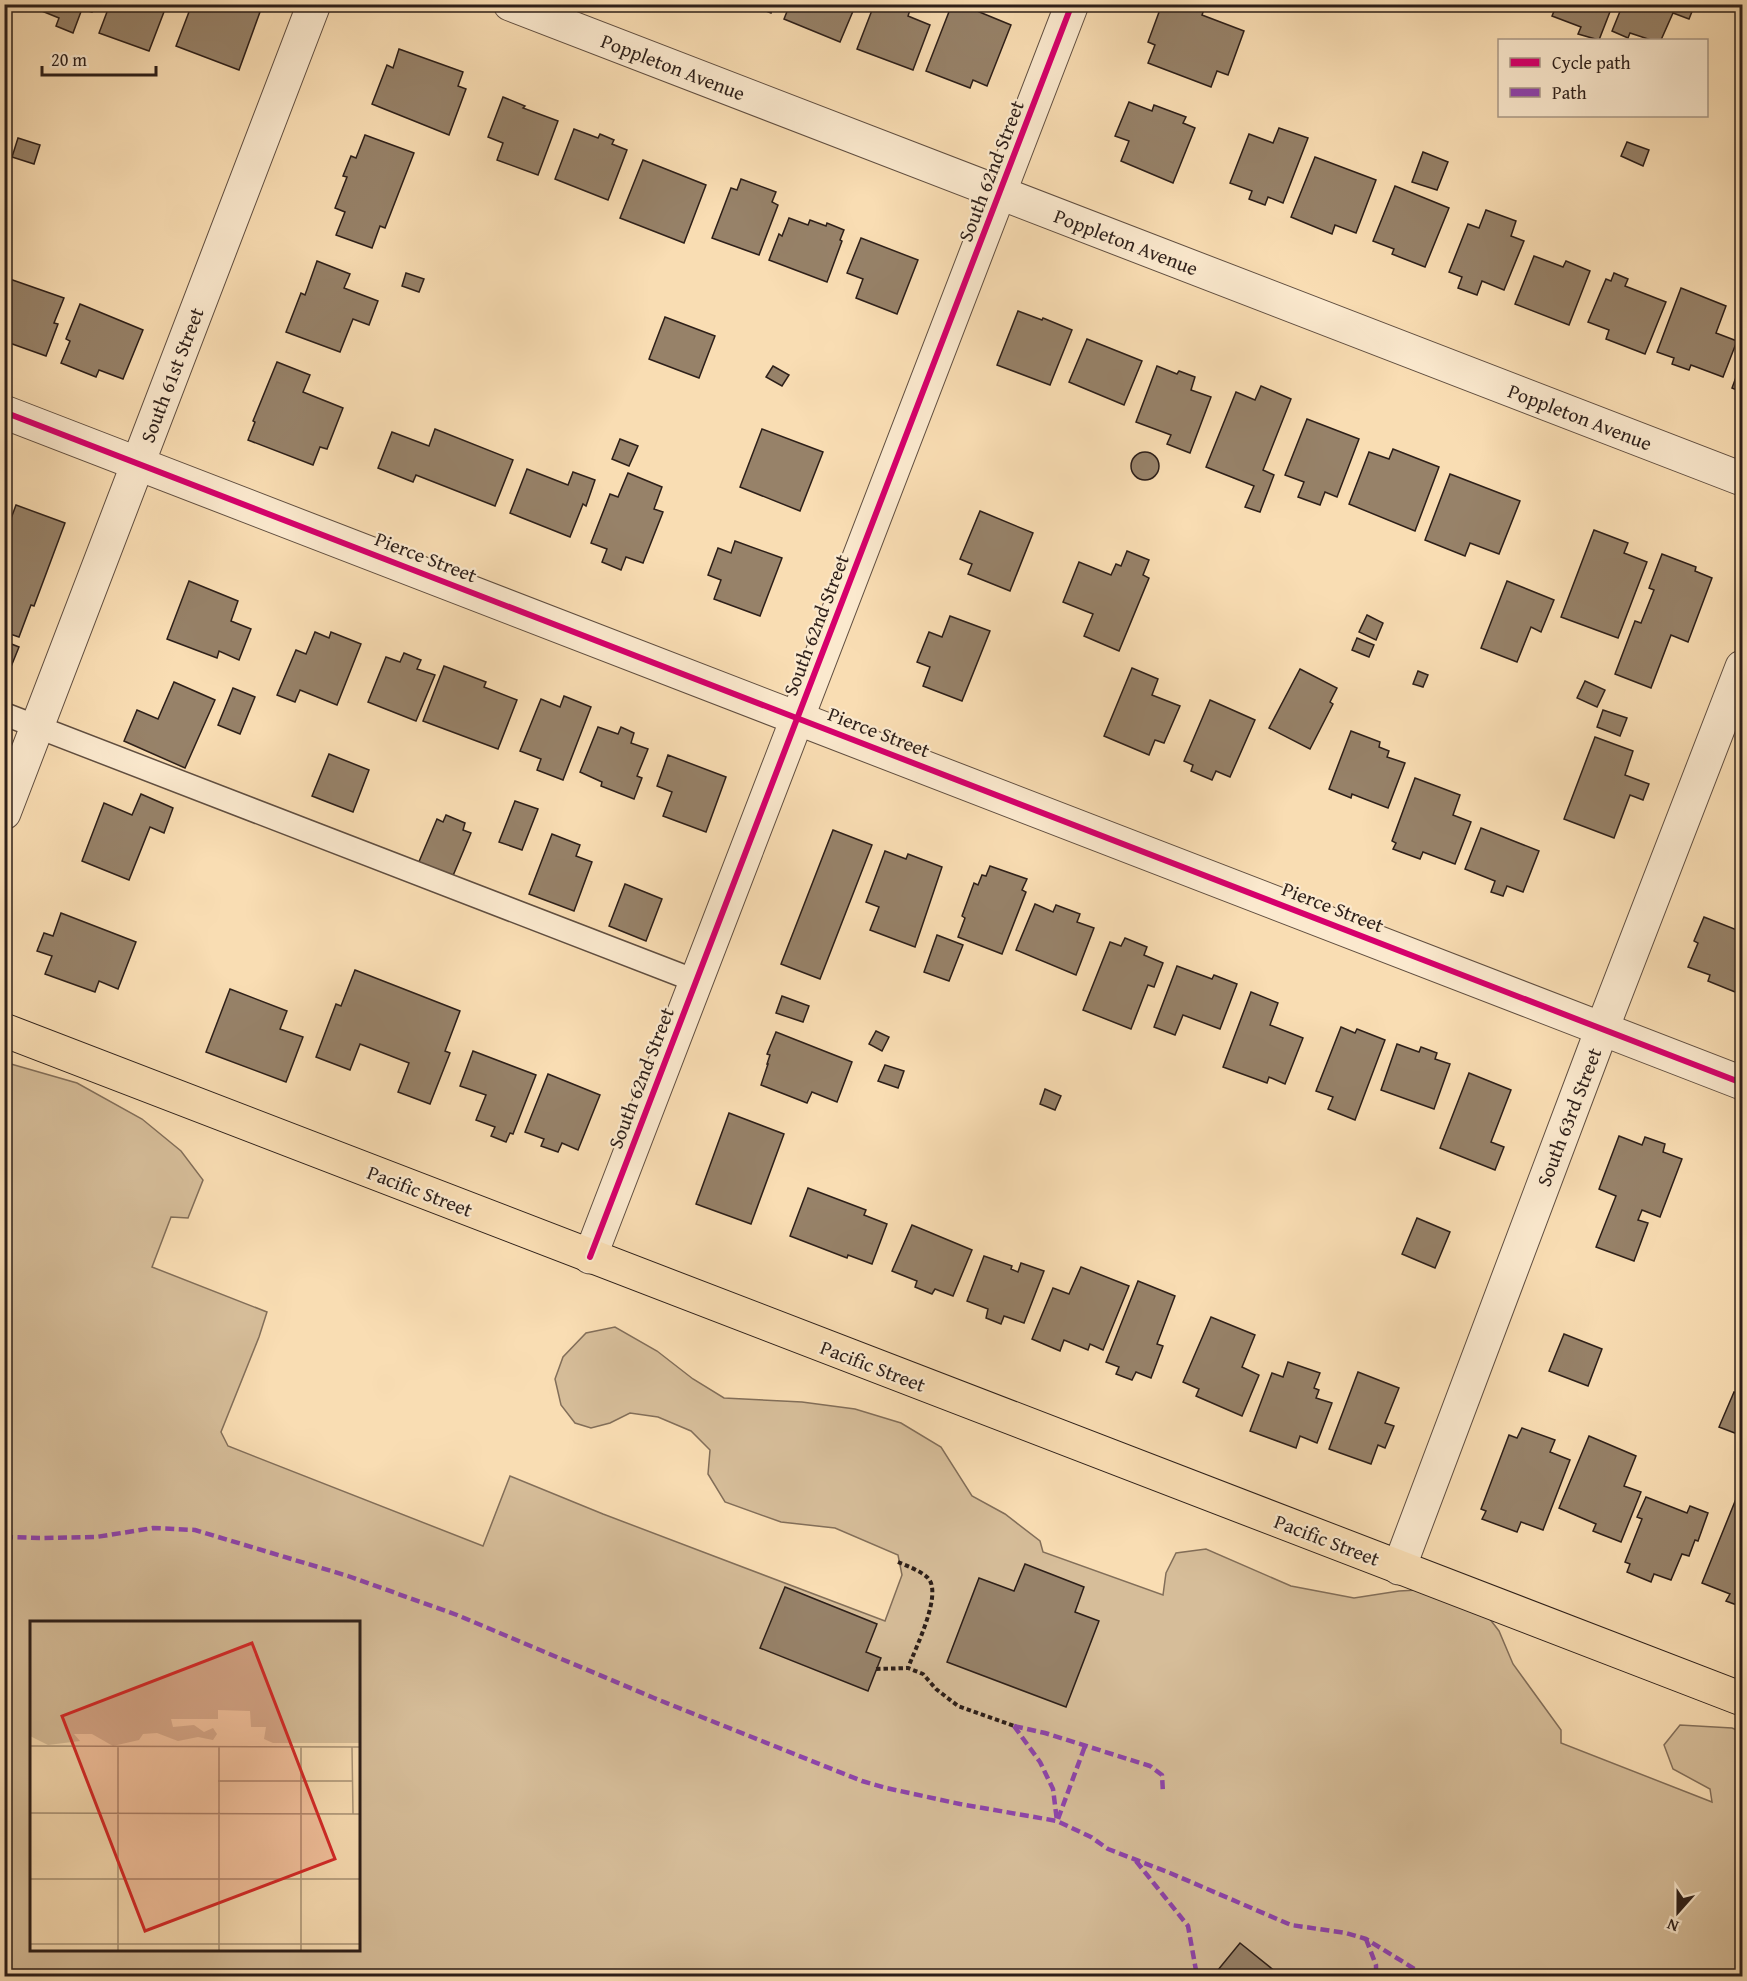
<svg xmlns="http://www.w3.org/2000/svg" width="1747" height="1981" viewBox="0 0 1747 1981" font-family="'Gentium Book Plus',serif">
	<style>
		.green { fill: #d6bd99; stroke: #826e59; stroke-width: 1.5; fill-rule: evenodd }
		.building { fill: #978269; stroke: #2d1f19; stroke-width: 1.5 }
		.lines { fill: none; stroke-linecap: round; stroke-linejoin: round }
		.lane-casing { stroke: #604e40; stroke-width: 25 }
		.street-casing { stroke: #604e40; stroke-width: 35 }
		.primary-casing { stroke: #2d1f19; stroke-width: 35 }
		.path { stroke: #2d1f19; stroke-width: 4; stroke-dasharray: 4.5 3; stroke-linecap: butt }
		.lane { stroke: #fbe9ce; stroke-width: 22 }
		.street { stroke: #fbe9ce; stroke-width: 33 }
		.primary { stroke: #f9ddb3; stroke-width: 33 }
		.quiet { stroke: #8e44ad; stroke-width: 4.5; stroke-dasharray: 9 4.5; stroke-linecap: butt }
		.cycleway-casing { stroke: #fbe9ce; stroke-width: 10 }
		.cycleway { stroke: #d6006c; stroke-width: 6 }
		.labels { text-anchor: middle; stroke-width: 4.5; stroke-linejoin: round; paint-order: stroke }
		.street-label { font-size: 20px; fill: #2d1f19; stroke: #fbe9ce }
		.inset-road { fill: none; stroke: #a79175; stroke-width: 1.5 }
		.view { fill: #d62828; fill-opacity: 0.15; stroke: #d62828; stroke-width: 3 }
		.inset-edge { fill: none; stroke: #2d1f19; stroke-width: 3 }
	</style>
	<rect width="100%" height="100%" fill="#f9ddb3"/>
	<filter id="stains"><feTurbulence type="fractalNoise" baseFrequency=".00333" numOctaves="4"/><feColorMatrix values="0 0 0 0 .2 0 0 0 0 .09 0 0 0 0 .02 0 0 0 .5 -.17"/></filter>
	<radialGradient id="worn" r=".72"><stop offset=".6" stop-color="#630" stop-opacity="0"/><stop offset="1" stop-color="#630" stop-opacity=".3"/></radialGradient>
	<!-- green -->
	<path class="green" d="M4,1062l73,21 65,36 39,32 22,29 -15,38 -17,-1 -19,50 115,45 -8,25 -38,95 7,14 255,100 27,-70 93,38 282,107 17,-46 -4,-20 -63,-27 -54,-6 -56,-20 -17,-28 2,-24 -19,-19 -33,-14 -28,-4 -20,10 -19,5 -16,-5 -14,-18 -6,-26 8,-22 23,-24 29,-6 42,24 36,28 31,19 78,4 53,7 46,14 40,24 31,49 33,18 35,27 3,11 120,43 3,-22 10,-20 30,-4 85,37 63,12 45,-7 37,-2 43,16 20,26 14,33 48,66v13l151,59 -2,-13 -37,-20 -9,-24 16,-20 52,3 10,4v244h-1737zM32,1622h326v328h-326z"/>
	<!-- building -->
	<g class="building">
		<path d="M95,4l-3,8 -10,-3 -9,24 -17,-7 3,-8 -32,-13z"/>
		<path d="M110,4h57l-18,47 -50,-18z"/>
		<path d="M192,4h48l20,8 -21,58 -63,-24z"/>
		<path d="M748,4h26l-3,9z"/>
		<path d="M790,4h66l-16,38 -56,-23z"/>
		<path d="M882,4h30l-4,12 22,9 -17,45 -56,-21 17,-44 7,3z"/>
		<path d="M952,4h8l51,21 -24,61 -14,-6 -3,8 -44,-17z"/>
		<path d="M1162,4h44l-4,11 42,16 -16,44 -11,-4 -6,16 -63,-24 7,-18 -7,-3z"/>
		<path d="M1557,4h56l-14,36 -21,-6 3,-7 -29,-11z"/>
		<path d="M1623,4h72l-6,15 -16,-6 -12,27h-10l-21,-7 -2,5 -16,-7z"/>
		<path d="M399,49l64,23 -5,14 8,3 -17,46 -77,-31 15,-39 6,3z"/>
		<path d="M503,97l22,9 -2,2 35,13 -20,54 -41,-15 6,-17 -15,-6z"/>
		<path d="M1129,102l23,9 2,-6 32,12 -3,6 12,5 -22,55 -52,-22 8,-20 -14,-5z"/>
		<path d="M1279,128l29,10 -25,65 -15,-6 -3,8 -16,-6 3,-8 -22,-8 19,-49 24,9z"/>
		<path d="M574,129l24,9 2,-4 14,6 -2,4 15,6 -19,50 -53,-21z"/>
		<path d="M365,135l49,18 -29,75 -5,-2 -8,22 -36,-13 9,-23 -10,-4 12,-31 -4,-1 8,-20 5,2z"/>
		<path d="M18,138l22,7 -6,19 -22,-7z"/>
		<path d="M1627,142l22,8 -6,16 -22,-10z"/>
		<path d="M1423,152l25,10 -11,28 -25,-8z"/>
		<path d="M1315,157l61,23 -20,53 -21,-8 -3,9 -41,-17z"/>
		<path d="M643,160l63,25 -22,58 -64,-25z"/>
		<path d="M741,179l35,13 -4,10 6,3 -19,50 -47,-17 19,-50 6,2z"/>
		<path d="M1395,186l54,22 -24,59 -33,-13 2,-5 -21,-8z"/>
		<path d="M1486,210l30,11 -5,15 13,5 -20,49 -22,-9 -5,14 -19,-7 4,-11 -13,-5 19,-48 11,4z"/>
		<path d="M789,218l19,7 2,-5 16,6 1,-3 17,7 -4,10 2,1 -15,41 -58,-22 10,-26 3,2z"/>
		<path d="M861,238l57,22 -21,54 -41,-16 7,-19 -16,-6z"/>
		<path d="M1534,256l29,11 3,-6 24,10 -21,54 -54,-21z"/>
		<path d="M317,261l33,13 -6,14 34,13 -9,24 -16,-6 -13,33 -54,-20 15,-39 4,2z"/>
		<path d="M406,273l18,6 -5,13 -17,-6z"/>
		<path d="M1614,273l14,6 -3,7 41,16 -21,52 -39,-15 3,-9 -21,-8 18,-43 5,2z"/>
		<path d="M4,277l60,21 -10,25 4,1 -12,32 -42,-15 3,-7 -3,-2z"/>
		<path d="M1681,288l45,18 -10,27 21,8 -14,36 -32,-12 -2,5 -17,-6 2,-6 -17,-6z"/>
		<path d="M80,304l63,26 -20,49 -24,-9 -3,7 -35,-14 9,-22 -4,-2z"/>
		<path d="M1018,311l24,9 1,-2 29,12 -22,55 -53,-20z"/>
		<path d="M665,317l50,19 -16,42 -50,-19z"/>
		<path d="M1087,339l55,22 -18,44 -55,-23z"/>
		<path d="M1742,361v31l-10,-4z"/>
		<path d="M277,362l33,13 -7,17 40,16 -16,41 -7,-2 -7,18 -65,-25 7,-18 -2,-1z"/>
		<path d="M773,366l16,9 -7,11 -16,-9z"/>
		<path d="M1157,366l20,8 2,-3 16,6 -4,13 20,7 -21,56 -23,-9 4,-9 -35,-13z"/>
		<path d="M1261,386l30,13 -28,71 11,5 -14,37 -15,-5 9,-21 -48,-19 30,-75 19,8z"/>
		<path d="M1307,419l52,20 -22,58 -12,-5 -5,13 -22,-8 6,-15 -19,-7z"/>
		<path d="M435,429l78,31 -18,46 -79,-31 -3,7 -35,-14 14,-36 37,14z"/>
		<path d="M762,429l61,23 -23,59 -60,-24z"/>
		<path d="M620,439l18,7 -9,20 -17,-7z"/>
		<path d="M1393,449l46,18 -24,64 -66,-27 20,-52 20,7z"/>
		<circle cx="1145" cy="466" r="14"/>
		<path d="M527,469l41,16 5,-13 22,8 -9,26 -3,-2 -13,33 -60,-24z"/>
		<path d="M628,473l34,14 -8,22 9,3 -20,51 -17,-6 -5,13 -19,-8 5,-13 -16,-6 19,-49 8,3z"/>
		<path d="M1450,474l70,27 -21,53 -29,-11 -5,13 -40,-16z"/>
		<path d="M16,505l49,18 -31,83 -3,-1 -12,32 -15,-5v-101l2,1z"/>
		<path d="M980,511l53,22 -23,58 -42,-17 4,-10 -12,-5z"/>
		<path d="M1594,530l34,13 -4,10 23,9 -29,76 -57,-21z"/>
		<path d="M735,541l47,17 -22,58 -46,-17 7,-19 -13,-5 10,-27 13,5z"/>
		<path d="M1127,551l22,9 -6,15 6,3 -30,73 -35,-15 9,-22 -30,-12 16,-40 32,13 5,-11 5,2z"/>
		<path d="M1662,554l34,13 -1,4 17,7 -24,64 -17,-7 -20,53 -36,-14 20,-53 6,2 13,-33 -5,-2z"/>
		<path d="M189,581l49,20 -7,20 20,8 -12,31 -20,-9 -2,7 -50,-19z"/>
		<path d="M1507,581l47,19 -13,32 -10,-5 -14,35 -36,-14z"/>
		<path d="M1367,615l16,8 -7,17 -17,-8z"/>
		<path d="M950,616l40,15 -28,70 -39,-15 7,-19 -13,-5 12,-30 13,5z"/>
		<path d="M315,632l14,6 2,-6 30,12 -24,61 -37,-15 -5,12 -18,-7 19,-45 10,4z"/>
		<path d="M1357,638l17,7 -5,12 -17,-7z"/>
		<path d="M4,641l15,6 -15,37z"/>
		<path d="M404,653l17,7 -4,9 18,6 -19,46 -48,-19 18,-45 14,5z"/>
		<path d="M444,666l42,16 -2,5 33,13 -19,49 -75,-28z"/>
		<path d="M1132,668l26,11 -6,16 28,11 -16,37 -9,-3 -6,15 -45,-19z"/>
		<path d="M1300,669l37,19 -7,14 3,2 -23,45 -41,-21z"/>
		<path d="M1418,671l10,4 -5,12 -10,-3z"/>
		<path d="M1585,681l20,9 -8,17 -20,-9z"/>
		<path d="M174,682l41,18 -30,68 -61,-27 13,-31 21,9z"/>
		<path d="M233,688l22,9 -15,37 -22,-9z"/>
		<path d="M564,696l27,11 -28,73 -26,-10 4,-11 -21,-8 21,-52 19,8z"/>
		<path d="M1210,700l45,20 -25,57 -14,-6 -4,9 -21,-9 2,-6 -9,-4z"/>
		<path d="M1603,710l24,8 -7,18 -23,-9z"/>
		<path d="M598,727l20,7 3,-7 13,6 -3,10 17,6 -11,27 5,2 -8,21 -33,-13 1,-4 -22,-10z"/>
		<path d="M1351,731l29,11 -1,5 10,4 -2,6 18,6 -17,45 -36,-14 -1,4 -22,-9z"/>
		<path d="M1595,737l38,14 -8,24 24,9 -6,16 -13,-5 -16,43 -50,-19z"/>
		<path d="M329,754l40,16 -16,42 -41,-16z"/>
		<path d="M668,755l58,22 -20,55 -43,-16 9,-24 -15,-6z"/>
		<path d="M1415,778l45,17 -7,20 18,7 -16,42 -32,-12 -3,7 -27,-10 3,-6 -4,-2z"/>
		<path d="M141,794l32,14 -9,25 -14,-6 -21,53 -47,-19 22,-58 28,12z"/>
		<path d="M515,801l23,8 -16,41 -23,-8z"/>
		<path d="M446,815l19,8 -2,7 8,3 -19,45 -34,-14 19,-45 6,3z"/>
		<path d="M1481,828l58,23 -16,41 -16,-6 -4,10 -12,-4 4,-11 -30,-12z"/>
		<path d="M833,830l39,15 -52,134 -39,-15z"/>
		<path d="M552,834l28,11 -4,11 16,6 -18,49 -45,-17z"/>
		<path d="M885,851l21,8 2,-5 34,13 -27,80 -45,-17 9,-23 -13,-5z"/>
		<path d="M990,866l37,13 -5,11 4,2 -24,62 -44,-17 7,-19 -3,-2 12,-33 4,2 4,-10 4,1z"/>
		<path d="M625,884l37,15 -16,42 -37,-15z"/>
		<path d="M1035,904l18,8 3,-7 24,9 -3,8 17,6 -18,47 -60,-25z"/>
		<path d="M61,913l75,29 -18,47 -19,-8 -4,11 -50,-18 7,-18 -15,-5 7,-18 9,3z"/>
		<path d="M1704,917l38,15v56l-2,6 -32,-13 2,-6 -22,-8 10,-24 -4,-2z"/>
		<path d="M937,935l26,10 -14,36 -25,-9z"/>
		<path d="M1125,938l22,9 -3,8 19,8 -9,24 -6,-2 -17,44 -48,-19 27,-68 11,4z"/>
		<path d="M1177,966l35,13 2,-4 23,9 -17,45 -37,-14 -8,20 -21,-8z"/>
		<path d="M355,970l105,41 -15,40 5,2 -20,51 -32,-12 11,-29 -49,-19 -10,26 -34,-13 20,-53 5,2z"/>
		<path d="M230,989l57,22 -7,18 23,8 -17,45 -80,-30z"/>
		<path d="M1251,992l27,11 -8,22 33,13 -18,46 -16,-7 -2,6 -44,-16z"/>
		<path d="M782,996l27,10 -6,16 -27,-9z"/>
		<path d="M1341,1027l14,6 2,-4 28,11 -30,80 -27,-11 5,-12 -17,-6z"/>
		<path d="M876,1031l13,6 -7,14 -13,-7z"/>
		<path d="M776,1032l76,30 -15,40 -25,-10 -5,11 -46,-18 7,-21h-1l3,-9 -3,-1z"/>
		<path d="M1397,1044l22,8 2,-5 16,6 -2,6 15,5 -16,45 -53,-19z"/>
		<path d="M473,1051l63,24 -23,59 -3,-1 -4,9 -15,-6 4,-9 -19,-7 10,-25 -26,-9z"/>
		<path d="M885,1065l19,6 -6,17 -20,-7z"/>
		<path d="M1469,1073l42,17 -20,52 13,5 -9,23 -55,-22z"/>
		<path d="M548,1074l52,21 -22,55 -16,-7 -4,9 -17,-6 3,-7 -19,-7z"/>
		<path d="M1045,1089l16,7 -6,14 -15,-6z"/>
		<path d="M729,1113l55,21 -33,90 -55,-20z"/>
		<path d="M1619,1136l23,9 3,-8 20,7 -2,8 19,7 -22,58 -18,-7 -4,10 10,3 -14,38 -38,-14 20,-51 -17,-7z"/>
		<path d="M808,1188l58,22 -2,5 23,9 -15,40 -24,-9 -1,3 -57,-22z"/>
		<path d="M1417,1218l33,14 -15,36 -33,-14z"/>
		<path d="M912,1225l60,25 -19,46 -18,-7 -3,5 -17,-7 2,-6 -25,-10z"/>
		<path d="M984,1256l28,10 -1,3 7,3 3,-9 23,8 -20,52 -20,-7 -3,8 -15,-6 2,-9 -21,-8z"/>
		<path d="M1081,1267l48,19 -26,64 -13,-6 -2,6 -24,-10 -4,11 -28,-12 21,-51 16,6z"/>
		<path d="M1138,1281l37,15 -18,48 6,2 -12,32 -15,-6 -4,8 -16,-6 3,-7 -13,-5z"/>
		<path d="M1211,1317l44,18 -13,32 17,8 -17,41 -46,-20 3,-7 -16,-7z"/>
		<path d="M1564,1334l38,15 -14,37 -39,-15z"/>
		<path d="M1288,1362l32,11 -6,15 5,2 -3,8 16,5 -15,40 -17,-7 -4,12 -46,-17 22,-58 11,4z"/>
		<path d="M1358,1372l41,16 -14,35 9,3 -9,22 -7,-3 -7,19 -42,-15z"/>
		<path d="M1734,1392l8,4v33l-2,6 -21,-8z"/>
		<path d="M1522,1428l33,12 -5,12 20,8 -27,70 -22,-8 -4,10 -35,-13 4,-8 -5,-2 28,-74 8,3z"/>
		<path d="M1589,1436l47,20 -12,30 17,6 -20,50 -28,-11 3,-7 -37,-16z"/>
		<path d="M1740,1489l2,1v117l-16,-6 4,-7 -28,-11z"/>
		<path d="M1646,1497l41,16 3,-7 18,7 -10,28 -3,-1 -6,16 -7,-2 -11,26 -17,-6 -3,8 -24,-10 3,-8 -5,-2 17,-43 -5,-2z"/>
		<path d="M1025,1564l59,23 -9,25 24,9 -33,86 -119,-45 32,-84 35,13z"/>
		<path d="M785,1587l92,37 -11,28 15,6 -13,33 -108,-43z"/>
		<path d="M1240,1943l41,33h-68z"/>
	</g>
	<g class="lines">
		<!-- lane casing -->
		<g class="lane-casing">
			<path id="lane" d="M4,714l692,267"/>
		</g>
		<!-- street casing -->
		<g class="street-casing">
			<g id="street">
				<path d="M510,4l1232,475"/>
				<path d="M4,412l1738,671"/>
				<path d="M4,813l310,-809"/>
				<path d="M590,1257l482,-1253"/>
				<path d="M1399,1568l203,-539 140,-362"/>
			</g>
		</g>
		<!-- primary casing -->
		<g class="primary-casing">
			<path id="primary" d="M4,1030l1738,669"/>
		</g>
		<!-- path -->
		<g class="path">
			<path d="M898,1562c9,4 23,9 30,16 15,16 -13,71 -20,90"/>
			<path d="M876,1669l32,-1 15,6 13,15 22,17 56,20"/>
		</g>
		<!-- lane -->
		<use href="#lane" class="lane"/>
		<!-- street -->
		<use href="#street" class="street"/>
		<!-- primary -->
		<use href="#primary" class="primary"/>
		<!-- quiet -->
		<g class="quiet">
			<path d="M4,1537l39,1 53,-1 57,-9 42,2 153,46 109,39 197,83 208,83 24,7 74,16 97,17 34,16 17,12 62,24 121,52 55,8 20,6 60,37"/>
			<path d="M1014,1726l31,7 105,33 12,9 1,18"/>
			<path d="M1014,1726l26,36 13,27 4,32"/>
			<path d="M1058,1819l27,-73"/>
			<path d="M1136,1861l52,65 9,50"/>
			<path d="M1366,1939l10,26v11"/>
		</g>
		<!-- cycleway casing -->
		<g class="cycleway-casing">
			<g id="cycleway">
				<path d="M4,412l1738,671"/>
				<path d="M590,1257l482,-1253"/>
			</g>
		</g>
		<!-- cycleway -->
		<use href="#cycleway" class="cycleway"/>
	</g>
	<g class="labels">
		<!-- street labels -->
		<g class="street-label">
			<text transform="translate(673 67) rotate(21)" y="7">Poppleton Avenue</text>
			<text transform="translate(991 171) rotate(-69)" y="7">South 62nd Street</text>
			<text transform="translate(1126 242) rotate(21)" y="7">Poppleton Avenue</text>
			<text transform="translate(172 375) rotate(-69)" y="7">South 61st Street</text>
			<text transform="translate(1580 417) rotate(21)" y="7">Poppleton Avenue</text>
			<text transform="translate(426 557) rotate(21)" y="7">Pierce Street</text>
			<text transform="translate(816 625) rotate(-69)" y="7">South 62nd Street</text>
			<text transform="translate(879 732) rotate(21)" y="7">Pierce Street</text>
			<text transform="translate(1333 907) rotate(21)" y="7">Pierce Street</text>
			<text transform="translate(641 1078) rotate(-69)" y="7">South 62nd Street</text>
			<text transform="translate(1569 1117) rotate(-69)" y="7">South 63rd Street</text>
			<text transform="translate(420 1191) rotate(21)" y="7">Pacific Street</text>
			<text transform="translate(873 1366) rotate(21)" y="7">Pacific Street</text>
			<text transform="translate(1327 1540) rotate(21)" y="7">Pacific Street</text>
		</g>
	</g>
	<!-- overview -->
	<g transform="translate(30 1621)">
		<rect width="330" height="330" fill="#f9ddb3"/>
		<path d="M0,0h330v122h-87l-9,-4 2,-12h-15l-1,-16 -32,-1v9h-47l2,8 21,-2 10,7 9,-4 4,6 -4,6 -15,-3 -20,4 -21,-8 -14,1 -4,6 -26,6 -21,-12h-18l6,7 -32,4 -18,-9z" fill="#d6bd99"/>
		<path class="inset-road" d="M0,125l330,1M88,125v205M189,125v205M271,126v204M322,126l1,67M188,160h134M0,192l330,1M0,258h330M0,323h330"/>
		<path class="view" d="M222,22l83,216 -190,72 -83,-215z"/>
		<rect width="330" height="330" class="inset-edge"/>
	</g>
	<!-- margin -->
	<rect width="1747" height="1981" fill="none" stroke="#f9ddb3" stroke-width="24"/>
	<rect x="6" y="6" width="1735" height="1969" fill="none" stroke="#2d1f19" stroke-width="3"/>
	<rect x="12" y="12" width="1723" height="1957" fill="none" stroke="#2d1f19" stroke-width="1.5"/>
	<!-- legend -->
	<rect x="1498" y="39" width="210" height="78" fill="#fbe9ce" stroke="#a99886" stroke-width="1.5"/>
	<rect x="1510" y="58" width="30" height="9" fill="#d6006c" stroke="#a99886" stroke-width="1.5"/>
	<text x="1552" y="69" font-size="18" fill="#2d1f19">Cycle path</text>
	<rect x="1510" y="88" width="30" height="9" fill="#8e44ad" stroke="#a99886" stroke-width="1.5"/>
	<text x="1552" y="99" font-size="18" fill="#2d1f19">Path</text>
	<!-- north arrow -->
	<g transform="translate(1678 1912) rotate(201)" stroke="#fbe9ce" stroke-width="4.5" paint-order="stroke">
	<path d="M0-4.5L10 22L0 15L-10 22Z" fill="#2d1f19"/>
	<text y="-9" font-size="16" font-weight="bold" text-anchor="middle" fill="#2d1f19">N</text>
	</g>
	<!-- scale -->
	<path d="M42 66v9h114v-9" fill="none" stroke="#2d1f19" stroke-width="3"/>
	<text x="51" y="66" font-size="18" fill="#2d1f19" stroke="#fbe9ce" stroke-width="4.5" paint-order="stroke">20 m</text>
	<rect width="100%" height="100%" filter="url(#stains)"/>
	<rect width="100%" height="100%" fill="url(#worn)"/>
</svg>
